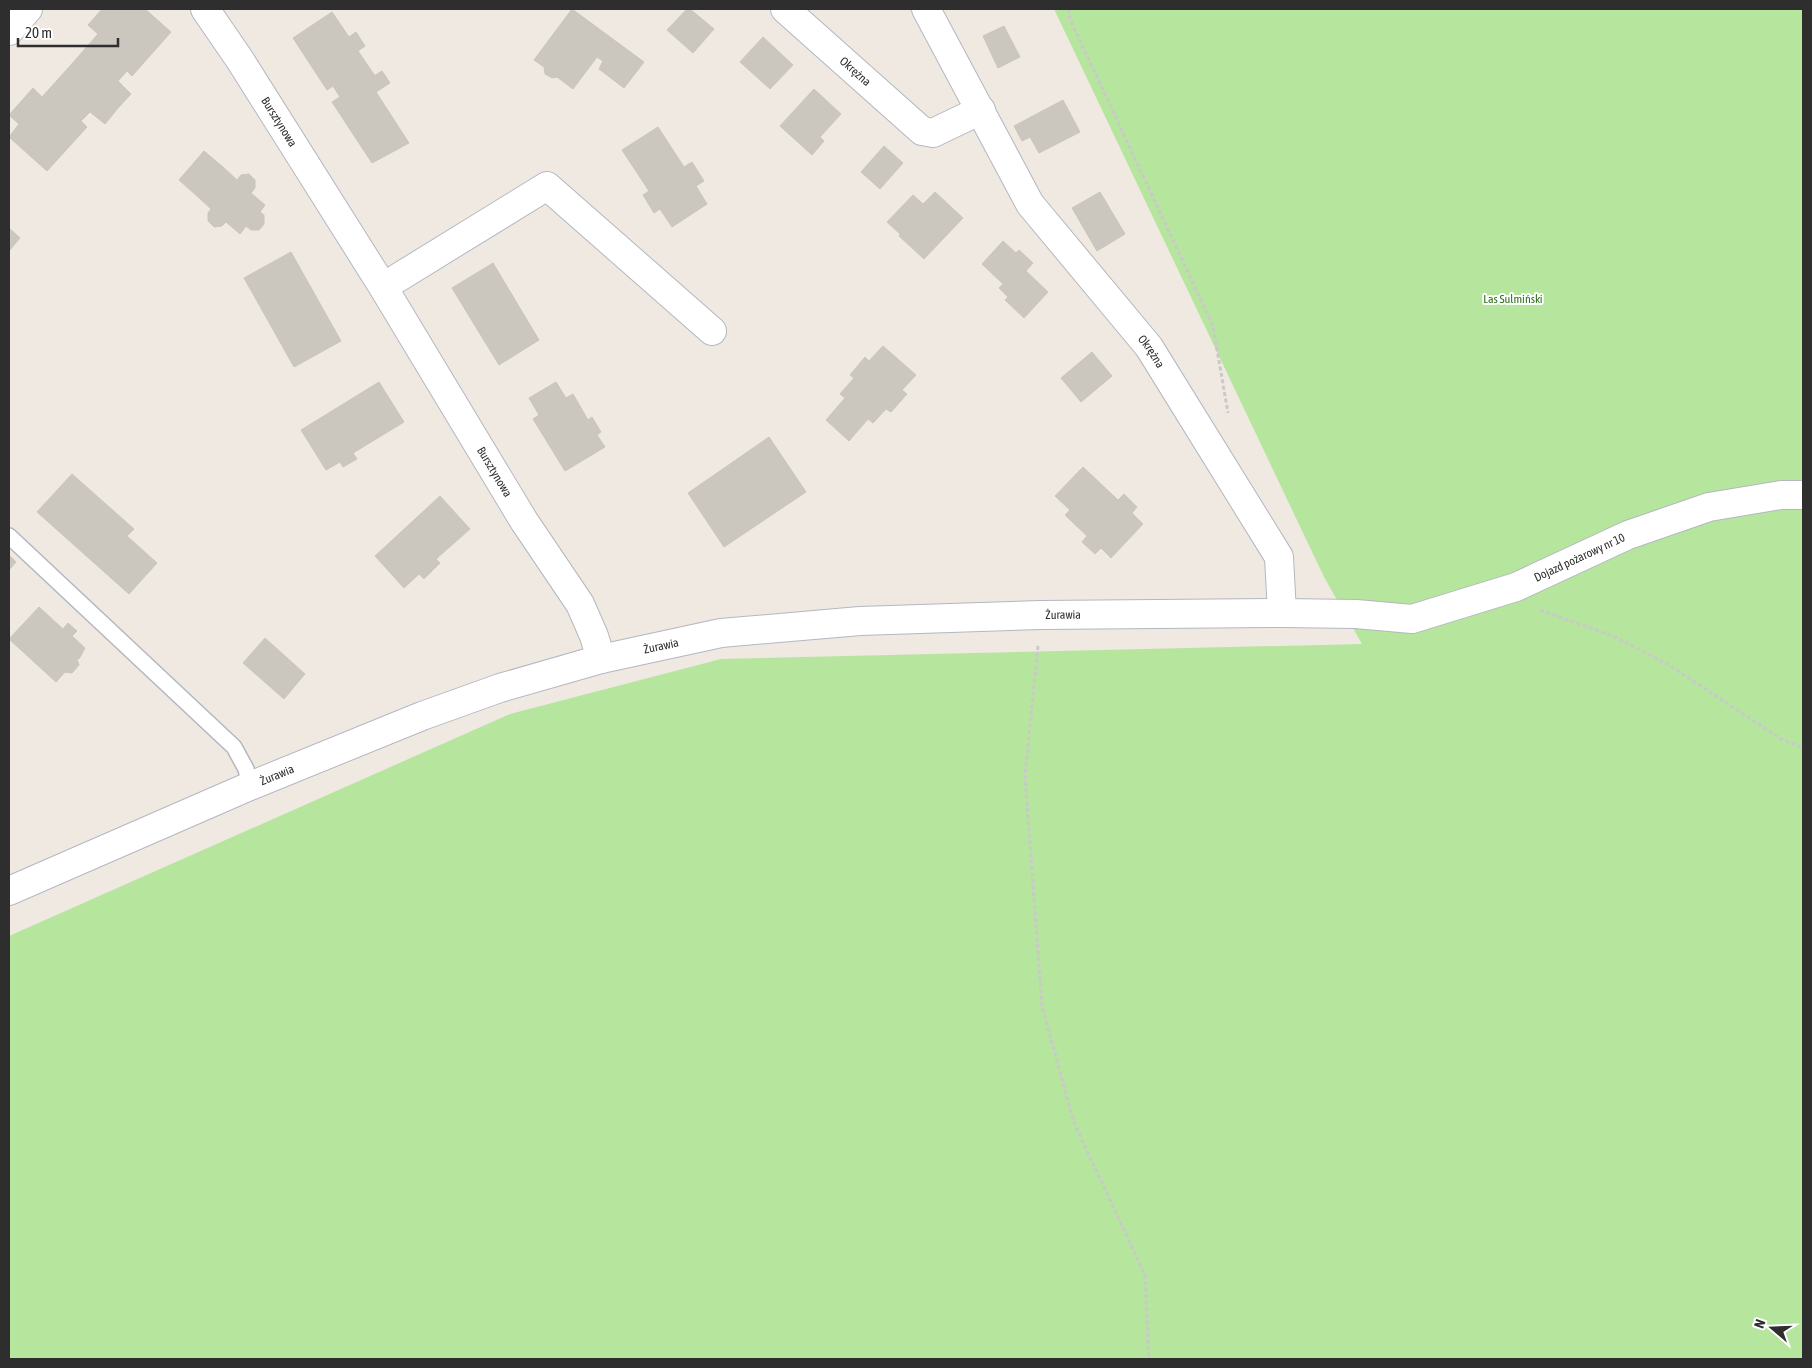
<svg xmlns="http://www.w3.org/2000/svg" width="1812" height="1368" viewBox="0 0 1812 1368" font-family="'Asap Condensed',sans-serif">
	<style>
		.green { fill: #b6e59e }
		.building { fill: #cbc7bf; stroke: #cbc5ba }
		.lines { fill: none; stroke-linecap: round; stroke-linejoin: round }
		.service-casing { stroke: #b4b7c1; stroke-width: 18 }
		.minor-casing { stroke: #b4b7c1; stroke-width: 30 }
		.path { stroke: #c9c9c9; stroke-width: 3; stroke-dasharray: 4 2.5; stroke-linecap: butt }
		.service { stroke: #fff; stroke-width: 15 }
		.minor { stroke: #fff; stroke-width: 28 }
		.labels { text-anchor: middle; stroke-width: 4; stroke-linejoin: round; paint-order: stroke }
		.street-label { font-size: 12px; fill: #2e2e2e; stroke: #fff }
		.park-label { font-size: 12px; fill: #2c6e1b; stroke: #fff }
	</style>
	<rect width="100%" height="100%" fill="#efe9e1"/>
	<!-- green -->
	<path class="green" d="M1054,9h749v1350h-1794v-423l501,-222 211,-55 641,-15 -38,-67z"/>
	<!-- building -->
	<g class="building">
		<path d="M102,9h43l26,23 -39,44 -5,-5 -9,10 13,13 -13,14 -48,-42 28,-32 -10,-9z"/>
		<path d="M572,9l72,53 -20,26 -25,-19 4,-8 -6,-4 -24,32 -16,-12 -5,1 -7,-4 -1,-7 -10,-7z"/>
		<path d="M687,9h3l24,20 -21,24 -26,-23z"/>
		<path d="M332,12l17,25 7,-5 9,14 -7,5 17,25 -35,21 -7,-11 -6,4 -34,-52z"/>
		<path d="M1004,26l16,31 -22,11 -15,-32z"/>
		<path d="M763,37l30,28 -23,24 -30,-27z"/>
		<path d="M70,66l48,42 -13,16 -15,-12 -9,9 6,6 -40,44 -38,-34 10,-13 -10,-9 24,-27 9,9z"/>
		<path d="M382,71l8,12 -14,9 33,51 -37,20 -40,-61z"/>
		<path d="M814,89l27,25 -21,23 4,4 -12,14 -32,-29z"/>
		<path d="M1063,100l17,32 -41,21 -9,-16 -8,4 -8,-15z"/>
		<path d="M658,127l26,40 8,-5 12,19 -8,5 11,18 -35,23 -12,-18 -6,4 -11,-18 6,-4 -27,-41z"/>
		<path d="M884,146l19,17 -23,26 -19,-17z"/>
		<path d="M204,151l19,16 -26,29 -18,-16z"/>
		<path d="M223,167l14,13 4,-5 8,-1 6,6v8l-4,5 14,12 -5,7 4,3v9l-5,6h-8l-5,-4 -6,8 -14,-12 -4,4 -8,1 -6,-6v-8l3,-4 -14,-13z"/>
		<path d="M935,192l28,26 -39,41 -25,-23 1,-2 -13,-12 26,-27 10,9z"/>
		<path d="M1100,192l25,42 -28,17 -25,-43z"/>
		<path d="M9,228l11,10 -11,13z"/>
		<path d="M1003,241l13,12 3,-3 14,13 -7,8 22,21 -24,26 -19,-18 3,-3 -9,-9 4,-4 -21,-20z"/>
		<path d="M291,252l50,89 -47,26 -50,-89z"/>
		<path d="M493,263l46,77 -40,25 -47,-77z"/>
		<path d="M883,346l33,29 -14,15 5,4 -16,18 -5,-3 -13,14 -5,-4 -19,22 -23,-21 19,-22 -5,-4 14,-16 -4,-3 15,-18 4,4z"/>
		<path d="M1092,352l20,24 -31,26 -20,-24z"/>
		<path d="M379,382l25,40 -51,31 4,6 -14,8 -3,-5 -14,8 -25,-40z"/>
		<path d="M556,382l10,16 7,-4 15,26 4,-3 9,15 -4,3 8,12 -40,24 -32,-52 6,-4 -10,-17z"/>
		<path d="M769,437l37,55 -82,55 -36,-54z"/>
		<path d="M1083,467l35,33 6,-6 13,13 -5,6 11,11 -32,34 -10,-10 -6,6 -13,-12 5,-6 -22,-21 5,-5 -15,-14z"/>
		<path d="M72,474l62,55 -7,7 30,27 -28,31 -92,-82z"/>
		<path d="M440,496l30,33 -34,30 4,4 -16,16 -5,-5 -15,14 -29,-32z"/>
		<path d="M9,555l7,7 -7,8z"/>
		<path d="M39,607l24,22 5,-6 9,8 -5,5 13,12 -6,11 -1,-2 -1,2 2,6 -7,8 -7,-1 -9,10 -47,-43z"/>
		<path d="M265,638l40,36 -21,25 -41,-36z"/>
	</g>
	<g class="lines">
		<!-- service casing -->
		<g class="service-casing">
			<path id="service" d="M9,536l225,211 12,22 4,17"/>
		</g>
		<!-- minor casing -->
		<g class="minor-casing">
			<g id="minor">
				<path id="s1" d="M205,9l35,51 143,227 141,234 56,83 14,32 7,23"/>
				<path id="s2" d="M785,9l137,122 11,2 48,-23"/>
				<path id="s3" d="M926,9l104,195 119,143 130,210 3,56"/>
				<path d="M9,31l19,-22"/>
				<path d="M383,287l164,-101 165,145"/>
				<path id="s4" d="M9,891l241,-105 172,-70 78,-28 101,-29 120,-26 139,-12 181,-6 241,-2 74,1 56,5 104,-32 112,-52 81,-28 72,-12h22"/>
			</g>
		</g>
		<!-- path -->
		<g class="path">
			<path d="M1069,9v8l144,309 15,87"/>
			<path d="M1540,610l73,26 56,29 112,74 22,9"/>
			<path d="M1038,646l-13,130 17,230 32,117 71,152 4,84"/>
		</g>
		<!-- service -->
		<use href="#service" class="service"/>
		<!-- minor -->
		<use href="#minor" class="minor"/>
	</g>
	<g class="labels">
		<!-- street labels -->
		<g class="street-label">
			<text dy="4" stroke="none"><textPath href="#s2" startOffset="94">Okrężna</textPath></text>
			<text dy="4" stroke="none"><textPath href="#s1" startOffset="135">Bursztynowa</textPath></text>
			<text dy="4" stroke="none"><textPath href="#s3" startOffset="412">Okrężna</textPath></text>
			<text dy="4" stroke="none"><textPath href="#s1" startOffset="546">Bursztynowa</textPath></text>
			<text dy="4" stroke="none"><textPath href="#s4" startOffset="1630">Dojazd pożarowy nr 10</textPath></text>
			<text dy="4" stroke="none"><textPath href="#s4" startOffset="1102">Żurawia</textPath></text>
			<text dy="4" stroke="none"><textPath href="#s4" startOffset="698">Żurawia</textPath></text>
			<text dy="4" stroke="none"><textPath href="#s4" startOffset="292">Żurawia</textPath></text>
		</g>
		<!-- park labels -->
		<g class="park-label">
			<text x="1513" y="303">Las Sulmiński</text>
		</g>
	</g>
	<!-- border -->
	<rect width="1812" height="1368" fill="none" stroke="#2e2e2e" stroke-width="20"/>
	<!-- north arrow -->
	<g transform="translate(1772 1328) rotate(289)" stroke="#ffffff" stroke-width="4" paint-order="stroke">
	<path d="M0-4L9 19L0 12L-9 19Z" fill="#2e2e2e"/>
	<text y="-8" font-size="14" font-weight="bold" text-anchor="middle" fill="#2e2e2e">N</text>
	</g>
	<!-- scale -->
	<path d="M18 38v8h100v-8" fill="none" stroke="#2e2e2e" stroke-width="2.5"/>
	<text x="25" y="38" font-size="15" fill="#2e2e2e" stroke="#ffffff" stroke-width="4" paint-order="stroke">20 m</text>
</svg>
